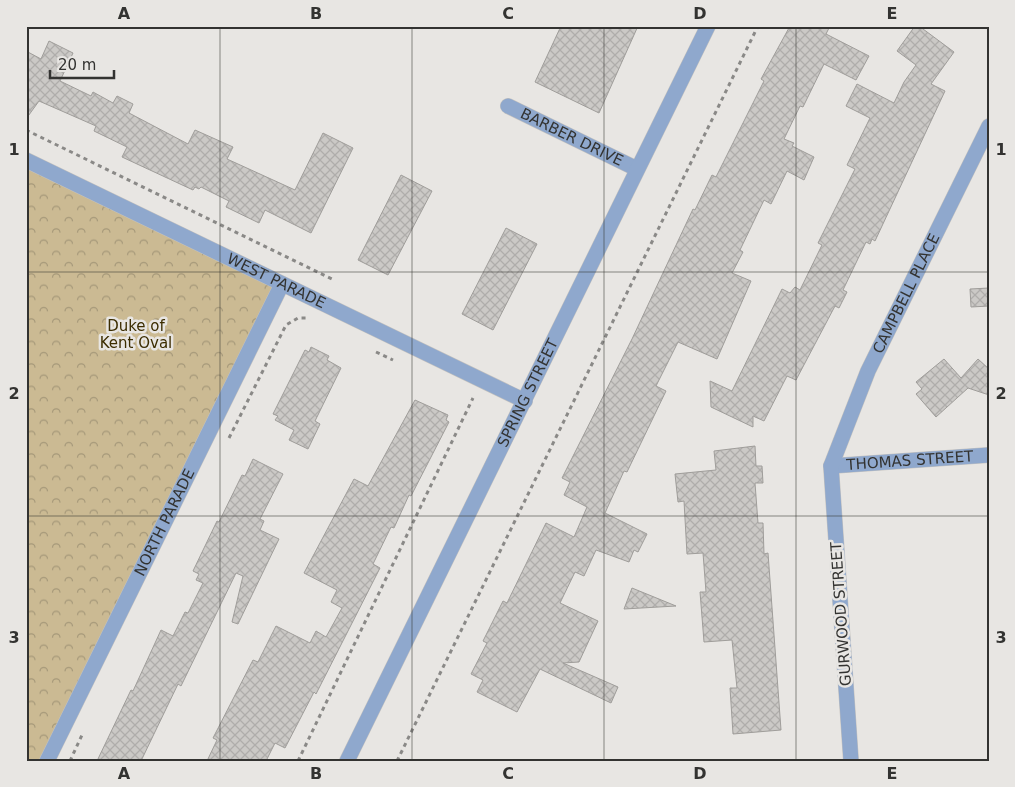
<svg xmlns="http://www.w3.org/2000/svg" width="1015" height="787" viewBox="0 0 1015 787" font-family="'DejaVu Sans',sans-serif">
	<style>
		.forest { fill: url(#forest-crowns) }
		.building { fill: url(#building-cross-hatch); stroke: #9f9d9a }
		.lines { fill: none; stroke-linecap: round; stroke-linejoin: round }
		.street-casing { stroke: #c4c2bf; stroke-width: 16 }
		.path { stroke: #8a8987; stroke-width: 3; stroke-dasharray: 4 4; stroke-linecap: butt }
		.street { stroke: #8fa8cd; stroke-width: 15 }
		.grid { fill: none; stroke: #333331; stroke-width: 1; stroke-opacity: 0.55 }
		.labels { text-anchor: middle; stroke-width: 5; stroke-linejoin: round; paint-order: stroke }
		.street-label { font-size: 15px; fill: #333331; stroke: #e8e6e3 }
		.park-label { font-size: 15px; fill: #3c2d00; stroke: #e8e6e3 }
		.neatline { fill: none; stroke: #333331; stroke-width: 2 }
		.grid-label { font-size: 16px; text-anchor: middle; font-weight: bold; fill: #333331 }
	</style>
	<defs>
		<pattern id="forest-crowns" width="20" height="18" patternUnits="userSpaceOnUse" patternTransform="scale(1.25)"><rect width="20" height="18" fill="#cbba93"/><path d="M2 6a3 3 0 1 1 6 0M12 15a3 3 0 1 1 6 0" fill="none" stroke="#a59879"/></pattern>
		<pattern id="building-cross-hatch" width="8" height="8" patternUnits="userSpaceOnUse" patternTransform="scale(1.25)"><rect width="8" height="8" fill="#cbc9c6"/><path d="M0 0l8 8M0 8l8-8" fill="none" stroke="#afadab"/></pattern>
	</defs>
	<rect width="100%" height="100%" fill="#e8e6e3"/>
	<!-- forest -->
	<path class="forest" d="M26,160l256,124 -235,477h-21z"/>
	<!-- building -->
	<g class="building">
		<path d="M561,26h77l-39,87 -64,-31z"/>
		<path d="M790,26h40l-4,8 43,22 -13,24 -32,-16 -21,43 -3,-1 -16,33 10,4 -2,3 22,11 -10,23 -17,-9 -16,33 -7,-4 -24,50 3,2 -11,21 19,8 -34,78 -39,-17 -22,44 10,5 -39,81 -3,-1 -19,42 42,21 -9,18 -4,-2 -5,12 -33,-12 -12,26 -9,-4 -15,31 38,18 -19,41 -16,1 55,24 -7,16 -71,-34 -23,43 -40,-20 6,-12 -12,-6 16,-31 -4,-2 20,-40 4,2 39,-80 28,14 13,-30 -23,-12 6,-13 -8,-4 70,-139 61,-130 2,1 17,-35 4,2 48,-96 -3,-2z"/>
		<path d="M915,26h4l35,26 -23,32 14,7 -70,150 -3,-2 -2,5 -4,-2 -23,48 4,2 -8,16 -4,-2 -39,74 -9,-4 -23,45 -11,-5v11l-42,-20 -1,-26 22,10 50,-102 8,4 5,-6 5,3 22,-45 -4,-2 37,-74 -8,-4 23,-47 -24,-12 11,-22 37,19 10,-21 12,-17 -19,-14z"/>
		<path d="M49,41l24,12 -13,28 31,15 2,-4 20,11 4,-7 16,8 -4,9 59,31 7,-14 38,17 -6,12 68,31 28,-57 30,15 -42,85 -46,-23 -6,13 -33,-16 3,-6 -28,-14 -2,2 -4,-2 -2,3 -71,-33 5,-10 -33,-16 2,-5 -57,-25 -13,18v-68l15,8z"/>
		<path d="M401,175l31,16 -44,84 -30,-15z"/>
		<path d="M506,228l31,16 -44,86 -31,-16z"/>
		<path d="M989,288v18l-18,1 -1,-18z"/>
		<path d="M311,347l18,9 -2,4 14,8 -26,53 5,3 -12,25 -19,-9 5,-10 -19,-10 3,-4 -5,-2 32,-64 4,2z"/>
		<path d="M944,359l17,19 17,-19 11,10v26l-21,-7 -32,29 -20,-23 6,-5 -6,-7z"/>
		<path d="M415,400l33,15 -2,5 3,2 -38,74 -2,-1 -15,33 -3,-1 -18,37 7,4 -64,126 -2,-2 -29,56 -10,-5 -9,18h-59l10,-21 -4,-2 40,-78 5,2 18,-36 34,17 6,-12 10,6 16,-29 -11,-6 6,-12 -33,-17 50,-94 14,7z"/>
		<path d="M755,446l1,20h6l1,17h-8l3,40h5l1,31 4,-1 13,177 -48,4 -3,-46h7l-5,-48 -28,2 -4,-50h6l-3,-39 -16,1 -3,-53 -6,1 -3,-28 41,-4 -2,-19z"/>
		<path d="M253,459l30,15 -23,45 4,2 -4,9 19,9 -41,85 -6,-2 11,-46 -7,-3 -55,113 -3,-2 -37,77h-44l34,-71 2,1 28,-61 12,6 12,-24 3,1 15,-30 -7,-3 3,-6 -6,-3 24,-50 2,1 23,-47 3,1z"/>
		<path d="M632,588l44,18 -52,3z"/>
	</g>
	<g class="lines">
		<!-- street casing -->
		<g class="street-casing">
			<g id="street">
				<path id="s1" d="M508,106l129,63"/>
				<path id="s2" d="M26,160l499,241"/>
				<path id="s3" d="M831,466l158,-11"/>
				<path id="s4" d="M47,761l235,-477"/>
				<path id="s5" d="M347,761l361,-735"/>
				<path id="s6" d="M851,761l-20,-295 37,-95 121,-245"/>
			</g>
		</g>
		<!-- path -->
		<g class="path">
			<path d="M26,130l308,150"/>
			<path d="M376,352l17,8"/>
			<path d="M229,438l57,-113 12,-7h10"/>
			<path d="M70,761l12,-26"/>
			<path d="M298,761l175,-363"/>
			<path d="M397,761l361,-735"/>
		</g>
		<!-- street -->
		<use href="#street" class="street"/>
	</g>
	<!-- grid -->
	<path class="grid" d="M220,26v735M412,26v735M604,26v735M796,26v735M26,272h963M26,516h963"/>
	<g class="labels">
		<!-- street labels -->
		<g class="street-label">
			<text dy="5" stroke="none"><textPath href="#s1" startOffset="71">BARBER DRIVE</textPath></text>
			<text dy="5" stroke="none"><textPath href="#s2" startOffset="278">WEST PARADE</textPath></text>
			<text dy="5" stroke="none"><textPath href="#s6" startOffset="484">CAMPBELL PLACE</textPath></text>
			<text dy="5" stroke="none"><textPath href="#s5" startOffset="410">SPRING STREET</textPath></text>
			<text dy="5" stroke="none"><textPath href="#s3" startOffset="79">THOMAS STREET</textPath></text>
			<text dy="5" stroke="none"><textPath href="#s4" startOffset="266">NORTH PARADE</textPath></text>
			<text transform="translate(841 614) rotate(-94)" y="5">GURWOOD STREET</text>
		</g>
		<!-- park labels -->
		<g class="park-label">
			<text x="136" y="331">Duke of<tspan x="136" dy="17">Kent Oval</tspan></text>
		</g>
	</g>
	<!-- border -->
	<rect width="1015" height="787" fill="none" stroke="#e8e6e3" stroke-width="55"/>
	<!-- scale -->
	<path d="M50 70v8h64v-8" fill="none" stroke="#333331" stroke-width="2.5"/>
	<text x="58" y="70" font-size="15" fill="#333331" stroke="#e8e6e3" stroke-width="4" paint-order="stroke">20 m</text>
	<rect x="28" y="28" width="960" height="732" class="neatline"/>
	<g class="grid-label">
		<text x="124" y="19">A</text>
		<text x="316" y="19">B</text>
		<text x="508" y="19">C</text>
		<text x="700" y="19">D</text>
		<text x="892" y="19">E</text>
		<text x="14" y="155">1</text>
		<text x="1001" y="155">1</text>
		<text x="14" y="399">2</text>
		<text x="1001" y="399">2</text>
		<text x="14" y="643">3</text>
		<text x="1001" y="643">3</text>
		<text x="124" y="779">A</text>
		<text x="316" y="779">B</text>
		<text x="508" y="779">C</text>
		<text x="700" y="779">D</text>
		<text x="892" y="779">E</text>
	</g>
</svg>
